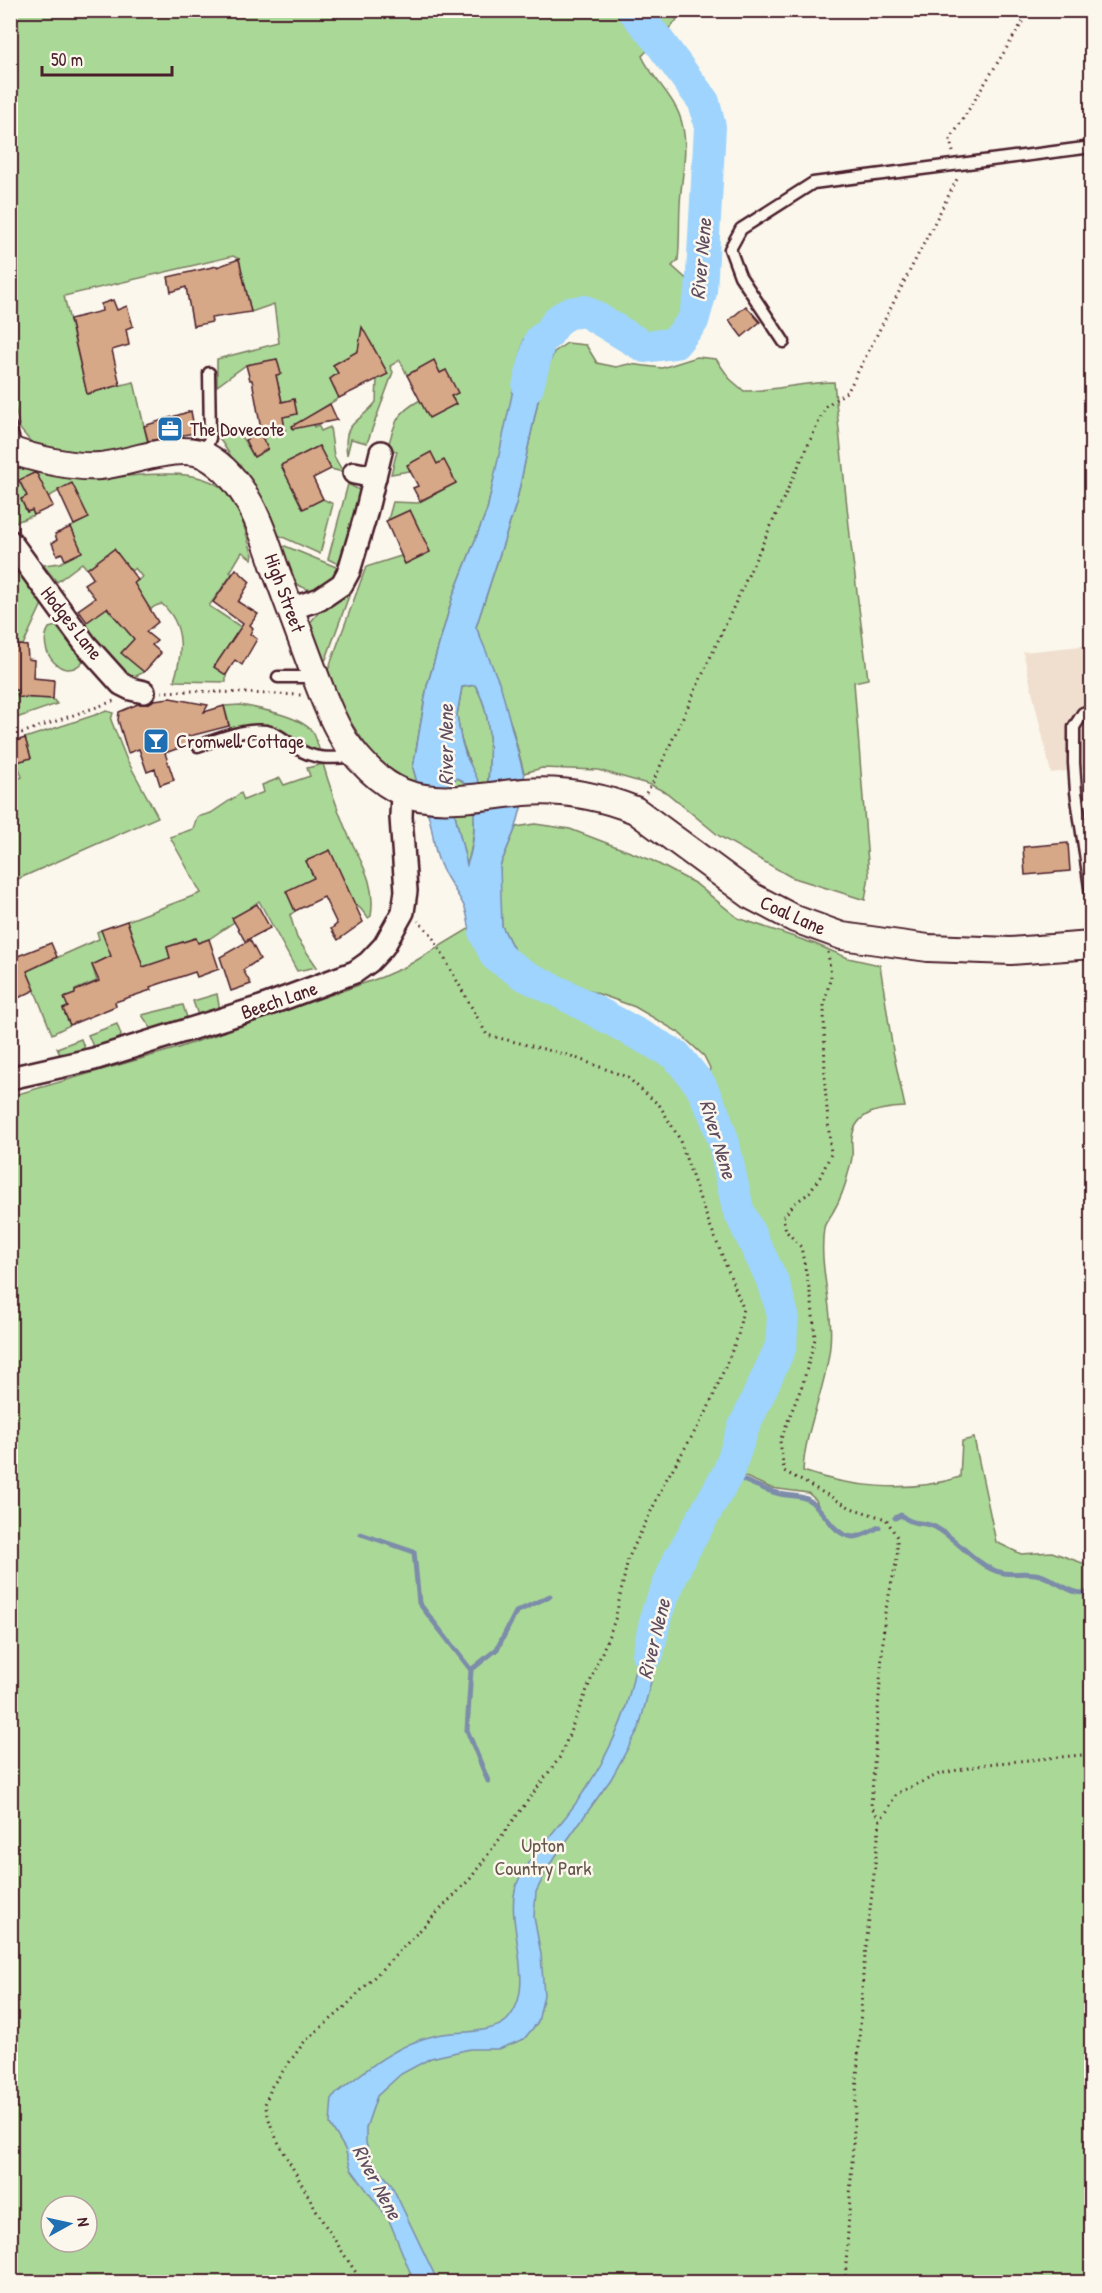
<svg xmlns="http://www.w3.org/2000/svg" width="1102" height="2293" viewBox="0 0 1102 2293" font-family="'Patrick Hand',sans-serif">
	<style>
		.built { fill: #f0dfce }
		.green { fill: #aad897; stroke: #7a7c61; stroke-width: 1.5; fill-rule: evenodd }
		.water { fill: #9ed4fd; stroke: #7c8ca9; stroke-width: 1.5 }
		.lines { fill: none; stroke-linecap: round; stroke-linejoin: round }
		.stream { stroke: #7c8ca9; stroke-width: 5 }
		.river { stroke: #9ed4fd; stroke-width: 32 }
		.building { fill: #d6a888; stroke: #4a1f2b; stroke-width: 1.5 }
		.service-casing { stroke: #4a1f2b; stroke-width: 15 }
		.minor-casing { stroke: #4a1f2b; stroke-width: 26 }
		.tertiary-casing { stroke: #4a1f2b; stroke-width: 30 }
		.path { stroke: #4a1f2b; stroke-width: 3; stroke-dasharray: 1.5 4.5; stroke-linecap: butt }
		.service { stroke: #fbf7ec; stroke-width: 10 }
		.minor { stroke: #fbf7ec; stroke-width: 21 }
		.tertiary { stroke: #fbf7ec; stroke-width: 26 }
		.labels { text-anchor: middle; stroke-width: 5; stroke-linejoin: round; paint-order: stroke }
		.poi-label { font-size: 20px; fill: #4a1f2b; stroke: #fbf7ec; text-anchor: start }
		.street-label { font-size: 20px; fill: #4a1f2b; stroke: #fbf7ec }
		.park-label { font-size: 20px; fill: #67564b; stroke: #fbf7ec }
		.water-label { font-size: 21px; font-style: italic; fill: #5f4c60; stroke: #fbf7ec }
	</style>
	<rect width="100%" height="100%" fill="#fbf7ec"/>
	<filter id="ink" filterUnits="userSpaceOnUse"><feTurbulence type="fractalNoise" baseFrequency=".0167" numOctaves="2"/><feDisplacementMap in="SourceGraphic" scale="12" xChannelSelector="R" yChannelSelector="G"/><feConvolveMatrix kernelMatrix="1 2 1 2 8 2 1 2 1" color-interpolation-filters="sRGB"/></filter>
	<g filter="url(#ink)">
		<!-- built -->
		<path class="built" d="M1091,645v123l-40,5 -28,-121z"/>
		<!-- green -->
		<g class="green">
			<path d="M670,10l7,10 -35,36c9,21 29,37 37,58 12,30 2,61 1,91 -1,19 0,37 -2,55l-6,6 29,26 -8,29 -18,22 -30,4 -60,-36 -17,2 -27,27 -47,139 -7,31 -34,86 -26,90 -14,82 5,18 -41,-25 -30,-44 -20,-44 39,-106 35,-11 4,8 25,-12 -20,-42 -22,10 5,-18 25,1 38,-20 -12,-22 -7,3 -6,-11 -23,12 2,6 -19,3 6,-23 -10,-2c9,-27 7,-34 33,-49l9,17 27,-13 -5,-8 -5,-26 -6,3 -6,-12 -27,14 -7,-15 -10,6 3,6 -26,71 -16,-4 -4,16c-5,-35 11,-30 29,-53l1,-23 11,-5 -18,-33 -5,-2 -1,17 -17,1 -14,8 5,8 -8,6 9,19 -29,18 4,11 4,-2 3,6 9,-4 4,29 9,16 -12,-3 -12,-23 -38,19 22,43 20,-9 10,5 -13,50 -42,-19c-17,-36 -41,-68 -62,-102l4,-7 4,-1c16,5 22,19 30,32l13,-8 -4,-9 8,-7 14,-3 -2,-13 14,-3 -3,-14 -12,2 -6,-27 4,-1 -3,-15 -31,6 -29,21v-27l62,-16 -5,-39 -23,8 -12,-53 -6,-3 -169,40 23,97 47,-11 15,66 -24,8 -76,-4 -18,-10 -11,-13 -10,-41v-377z"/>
			<path d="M567,343l19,2 11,18 19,4 13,-3 33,4 35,-11 19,2 14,20 14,12c30,0 59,-9 90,-9l17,163 17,134 -14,3 15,194 -4,24 -74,-23 -72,-41 -52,-43 -16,-8 -53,-15 -56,-2 -18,5 -12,-46 -36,-100 40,-123 26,-122 12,-30z"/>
			<path d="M10,463c25,4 63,15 87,15 39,0 113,-19 138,25 8,15 12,36 18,52l-1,4 -10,-7 -12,20 2,2 -23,32 32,21 -27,40 12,8v7l-52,-1c9,-28 11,-56 -12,-77 -16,2 -21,21 -28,35l10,33 -10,5c-25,-9 -36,-32 -51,-52l59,-48 -7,-9 -18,14 4,-23 -7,-10 -27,20 -5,-6 -25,19 -14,-17 17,-2 21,-11 -10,-25 17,-9 -16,-34 -24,13 -12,-25 -17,9 8,15 -6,4 6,12 5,-2 2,5 -23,9z"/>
			<path d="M348,484l13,7 -19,75 -14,-7z"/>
			<path d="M285,546l56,23 -2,7 -25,15c-28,-7 -25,-17 -33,-42z"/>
			<path d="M19,572l23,32 -19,41 -12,-1 -1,-66z"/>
			<path d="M350,593l-24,66 -4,4 -13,-39 13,-16z"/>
			<path d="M56,626l27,35c-19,24 -48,-11 -34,-33z"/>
			<path d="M475,685c19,31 16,75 11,110l-13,-23 -12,-33 -4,-24 5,-28z"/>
			<path d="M10,690h7l2,7 34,2 4,5 -46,16z"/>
			<path d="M240,705c20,4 64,11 74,29 3,6 4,13 6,18l-23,-8 -9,-10 -24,-9 -33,6 -7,-25z"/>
			<path d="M107,711l6,2 -2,7 15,38 32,59 -147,65v-100l11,-5 -5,-15 14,-4 -6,-20z"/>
			<path d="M323,764c6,20 13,41 21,61 13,33 33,54 27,91l-3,2 -8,-10 -10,-6 -4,-17 -16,-34 -24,10 8,17 -27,14 8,19 -5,4 7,23 20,29 -20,4 -38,-70 -8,6 3,6 -22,5 2,4 -25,17 -11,4 -3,-5 -28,9 4,13 -28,7 -2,-5 -28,10 -6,-14 -15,7 5,16 -22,9v4l-10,4 3,9 -5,2 7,16 -18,9 -25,-63 72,-32 -2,-7 4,-2 33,10 -7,-19 74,-28 -31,-56 23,-8 4,-12 14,-4 30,-20 3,7 20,-8 -2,-7 18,-7 4,7 26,-9 -3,-8z"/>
			<path d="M457,778c27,11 16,67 10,88l-14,-60v-25z"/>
			<path d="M535,824l35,5 81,31 45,24 42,34 77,26 33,14 32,7 13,86 12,56c-23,1 -50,4 -53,31 -1,6 1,12 0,18 0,6 -3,12 -4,18 -3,13 -8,26 -15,38 -3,6 -8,10 -9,16 -6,40 10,78 6,118 -4,43 -25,82 -27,125 48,17 108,22 157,6l2,-36 12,-3 22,104 25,12 31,-2 39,14v716h-1080v-1186l167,-48 204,-71 25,-11 63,-38 10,26 14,16 33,20 149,65 25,31 14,29 8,25 15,69 36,75 9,31 -2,31 -32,70 -21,57 24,12 30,9 24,5 12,7 -2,-6 -8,-7 -37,-5 -30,-13 -2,-7 10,-20 3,-14 26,-61 11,-32 -2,-32 -17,-49 -27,-59 -10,-57 -11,-31 -16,-31 4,-14 -6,-12 -26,-24 -43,-25 -89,-32 -29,-19 -15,-30 -3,-36 1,-24 16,-39zM51,2206h36v36h-36z"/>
			<path d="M217,994l3,17 -21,7 -6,-17z"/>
			<path d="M183,1005l5,16 -36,9 -10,-15z"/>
			<path d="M117,1024l4,11 -4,11 -22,5 -7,-16z"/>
			<path d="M81,1039l6,16 -26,2 -4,-9z"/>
		</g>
		<!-- water -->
		<g class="water">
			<path d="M524,339l30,13 -12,30 -26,122 -40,123 25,60 24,92 -37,6c2,-32 5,-71 -13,-100l-13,2 -5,28 4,24 5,17 15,30 -15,1 -4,-7 -5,-2 -4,3v8l-35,-3 -5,-18 14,-82 26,-90 34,-86z"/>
			<path d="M523,801l-7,26 -16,39 2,60 15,30 -12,21c-20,-12 -30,-29 -36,-51 -1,-6 -2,-13 -4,-18 -8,-17 -21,-31 -27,-49 -6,-17 -5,-37 -13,-53h28l14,59c7,-20 9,-39 6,-59z"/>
			<path d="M647,1608l21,8 -29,112 -28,51 -61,85 -14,28 -2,25 7,37 3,41 -6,27 -14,17 -25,10h-29l-39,9 -30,16 -24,22 -11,32v15l5,16 20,25 47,98h-24l-25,-62 -38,-51 -6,-20 -15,-25 2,-27c31,-25 65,-54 105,-62 18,-4 56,-1 70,-15 32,-34 -3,-96 9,-133 7,-23 23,-37 38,-56 17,-20 34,-44 47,-67 8,-16 19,-36 24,-54 10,-33 15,-68 22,-102z"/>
		</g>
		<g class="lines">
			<!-- stream -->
			<g class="stream">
				<path d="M728,1473c17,8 33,16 52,21 9,2 18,1 27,5 19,10 23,35 46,38 9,0 18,-6 26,-10"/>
				<path d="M895,1518l6,-3c12,11 22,6 34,12 21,11 35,32 56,42 18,9 30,1 49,6 19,6 31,22 52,17"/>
				<path d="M361,1534l53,18 5,51 52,67 -4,60 21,51"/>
				<path d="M471,1670l26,-21 19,-37 34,-16"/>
			</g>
			<!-- river -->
			<g class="river">
				<path d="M528,387l12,-47 8,-6 10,-14 11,-7 16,-2 60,36 30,-4 18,-22 8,-29 9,-165 -6,-25 -46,-62 -25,-30"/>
				<path d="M485,934l11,22 28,19 49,24 103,56 25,31 14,30 8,24 15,69 36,75 9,31 -2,31 -38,83 -15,44 -49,86 -22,53 -9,42"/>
			</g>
		</g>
		<!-- building -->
		<g class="building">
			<path d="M239,259l12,53 -40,6 1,4 -19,4 -7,-39 -15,5 -3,-15 49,-11v1z"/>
			<path d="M113,300l4,10 10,-4 6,20 -7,3 3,16 -17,5 8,35 -33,9 -17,-75 32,-8 -1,-7z"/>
			<path d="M746,306l14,16 -18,15 -13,-17z"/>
			<path d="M362,327l26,47 -49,24 -9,-19 8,-6 -5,-8 25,-14z"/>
			<path d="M277,359l4,15 -5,1 6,27 12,-3 3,15 -14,3 2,13 -23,5 -10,-55h-2l-4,-15z"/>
			<path d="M434,360l6,13 6,-3 12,23 -7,3 5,8 -27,14 -22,-43z"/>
			<path d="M330,404l7,16 -44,9 -1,-3z"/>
			<path d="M191,411l4,22 -47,8 -4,-15z"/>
			<path d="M259,432l9,17 -14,8 -9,-17z"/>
			<path d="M319,446l12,23 -18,9 10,21 -20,10 -22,-44z"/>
			<path d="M431,452l6,12 7,-4 12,23 -36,18 -7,-13 5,-2 -11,-21z"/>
			<path d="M34,473l3,1 16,32 -19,9 -2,-5 -5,2 -6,-13 6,-3 -8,-16z"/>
			<path d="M72,483l17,35 -15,7 -16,-35z"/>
			<path d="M410,510l20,42 -25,12 -19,-43z"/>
			<path d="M71,527l11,25 -17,8 -3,-7 -5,2 -5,-12 5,-3 -2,-6z"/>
			<path d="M114,549l24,31 -4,3 24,39 -12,10 11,9 -5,4 9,8 -17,19 -23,-19 13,-14 -27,-31 -20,14 -9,-12 17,-12 -11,-14 9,-6 -6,-9z"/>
			<path d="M236,569l14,13 -12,20 20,12 -8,11 3,3 -3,6 7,5 -15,26 -7,-5 -9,15 -12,-8 29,-43 -30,-22z"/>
			<path d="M10,644l17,2 1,13 6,1 -1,18 21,2 -1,19 -35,-2 -1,-7h-7z"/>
			<path d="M170,698l38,7 -4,7 20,-6 5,20 -43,11 2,8 -23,8 9,27 -14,5 -5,-16 -8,3 -8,-23 -11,4 -10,-33 1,-8 19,-8h9l7,-4z"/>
			<path d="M25,738l6,20 -21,6v-21z"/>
			<path d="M1068,843l2,28 -45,4 -2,-28z"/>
			<path d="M330,850l33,72 -25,18 -7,-11 6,-5 -13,-27 -29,14 -9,-20 28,-13 -8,-17z"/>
			<path d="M257,904l13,24 -25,13 -13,-23z"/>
			<path d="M127,921l16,46 27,-9 -3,-11 29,-9 2,5 11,-4 10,30 -22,8 -2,-5 -45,15 1,3 -36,12 1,4 -46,19 -7,-16 5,-2 -4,-9 11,-4v-3l24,-10 -7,-16 19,-9 -10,-26z"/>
			<path d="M250,940l10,19 -17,11 8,14 -20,7 -11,-34z"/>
			<path d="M51,943l6,14 -30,14 8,19 -25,12v-43z"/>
		</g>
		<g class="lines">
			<!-- service casing -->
			<g class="service-casing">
				<g id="service">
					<path d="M784,342l-44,-66 -10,-27 11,-20 72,-46 279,-36"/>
					<path d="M10,426l7,26"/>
					<path d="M204,454l6,-16 -1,-65"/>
					<path d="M278,677h25l11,-4"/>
					<path d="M1092,710l-9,3 -9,14v36l2,29 16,109"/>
					<path d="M198,746c21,-7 46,-18 68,-15 12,2 20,10 29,16 18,13 37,12 59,9"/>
				</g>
			</g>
			<!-- minor casing -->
			<g class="minor-casing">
				<g id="minor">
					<path d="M354,473l21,4"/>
					<path d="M10,541l76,104 35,39 10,5 13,3"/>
					<path d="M290,609l30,-10 22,-15 7,-13 16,-54 16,-65"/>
					<path d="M10,1078l84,-19 167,-52 94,-35 14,-10 15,-16 19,-34 3,-21 -5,-74 1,-25"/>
				</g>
			</g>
			<!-- tertiary casing -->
			<g class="tertiary-casing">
				<path id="tertiary" d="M10,450c25,9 64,18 90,16 28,-2 81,-25 106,-10 39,22 55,69 68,109 11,30 22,59 33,89 11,29 22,61 38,87 14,20 35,42 57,51 36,15 85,3 122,0 37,-3 76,4 111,18l118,87 42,22 47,17 86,12 83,3 81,-6"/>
			</g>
			<!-- path -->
			<g class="path">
				<path d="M953,152l-3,-12 80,-130"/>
				<path d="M161,692l29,-1 111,4"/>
				<path d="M10,737l104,-36"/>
				<path d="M646,793l7,-11 173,-376 22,-15 109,-212"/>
				<path d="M828,952l3,24 -7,28 1,83 6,67 -11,23 -12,17 -13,9 -12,14 3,14 15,16 11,56 3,36 -12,44 -23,58 4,30 67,37 35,11 11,18v22l-12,54 -14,193 9,14"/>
				<path d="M362,2282l-39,-60 -46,-82 -7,-17 -5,-19 7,-18 33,-45 37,-31 128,-131 90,-122 55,-137 13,-61 38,-79 41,-69 31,-75 5,-28 -41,-103 -23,-67 -19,-32 -33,-29 -59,-22 -81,-20 -56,-101 -13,-13"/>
				<path d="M845,2282l18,-308 17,-154 7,-9 9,-17 43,-20 48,-10 105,-10"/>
			</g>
			<!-- service -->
			<use href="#service" class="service"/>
			<!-- minor -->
			<use href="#minor" class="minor"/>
			<!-- tertiary -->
			<use href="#tertiary" class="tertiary"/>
		</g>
	</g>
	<!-- icons -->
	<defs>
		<g id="office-square" transform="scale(1.35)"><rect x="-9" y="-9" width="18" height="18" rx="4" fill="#1f6fb2" stroke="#fbf7ec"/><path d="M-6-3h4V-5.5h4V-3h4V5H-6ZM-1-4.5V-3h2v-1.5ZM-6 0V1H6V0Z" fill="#fff"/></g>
		<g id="bar-square" transform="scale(1.35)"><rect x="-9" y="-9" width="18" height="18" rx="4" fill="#1f6fb2" stroke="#fbf7ec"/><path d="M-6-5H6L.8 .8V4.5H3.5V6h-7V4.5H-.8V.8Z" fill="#fff"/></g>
	</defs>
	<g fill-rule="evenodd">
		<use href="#office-square" x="170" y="429"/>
		<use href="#bar-square" x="156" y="741"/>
	</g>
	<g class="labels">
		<!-- poi labels -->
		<g class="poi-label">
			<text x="190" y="436">The Dovecote</text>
			<text x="176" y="748">Cromwell Cottage</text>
		</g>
		<!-- street labels -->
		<g class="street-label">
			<text transform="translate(285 593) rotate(70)" y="7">High Street</text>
			<text transform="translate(72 623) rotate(52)" y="7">Hodges Lane</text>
			<text transform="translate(793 915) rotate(24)" y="7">Coal Lane</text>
			<text transform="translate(279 1000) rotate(-19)" y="7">Beech Lane</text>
		</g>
		<!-- park labels -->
		<g class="park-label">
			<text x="543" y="1852">Upton<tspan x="543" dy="23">Country Park</tspan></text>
		</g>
		<!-- water labels -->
		<g class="water-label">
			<text transform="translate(701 259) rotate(-85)" y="7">River Nene</text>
			<text transform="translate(446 745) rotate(-90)" y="7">River Nene</text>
			<text transform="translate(718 1139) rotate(73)" y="7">River Nene</text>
			<text transform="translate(654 1639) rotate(-76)" y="7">River Nene</text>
			<text transform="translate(377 2182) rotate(62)" y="7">River Nene</text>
		</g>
	</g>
	<!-- margin -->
	<rect width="1102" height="2293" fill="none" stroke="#fbf7ec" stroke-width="36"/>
	<rect x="18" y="18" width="1066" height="2257" fill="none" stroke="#4a1f2b" stroke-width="2" filter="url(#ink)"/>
	<!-- north arrow -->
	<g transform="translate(69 2224) rotate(82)"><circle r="28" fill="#fbf7ec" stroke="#b4a19f" stroke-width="1.5"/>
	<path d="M0-4.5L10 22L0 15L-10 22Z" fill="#1f6fb2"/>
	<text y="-9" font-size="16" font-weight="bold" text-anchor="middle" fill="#4a1f2b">N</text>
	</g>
	<!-- scale -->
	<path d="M42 66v9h130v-9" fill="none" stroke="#4a1f2b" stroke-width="3"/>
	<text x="51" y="66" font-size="18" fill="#4a1f2b" stroke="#fbf7ec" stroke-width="4.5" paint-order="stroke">50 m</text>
</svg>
